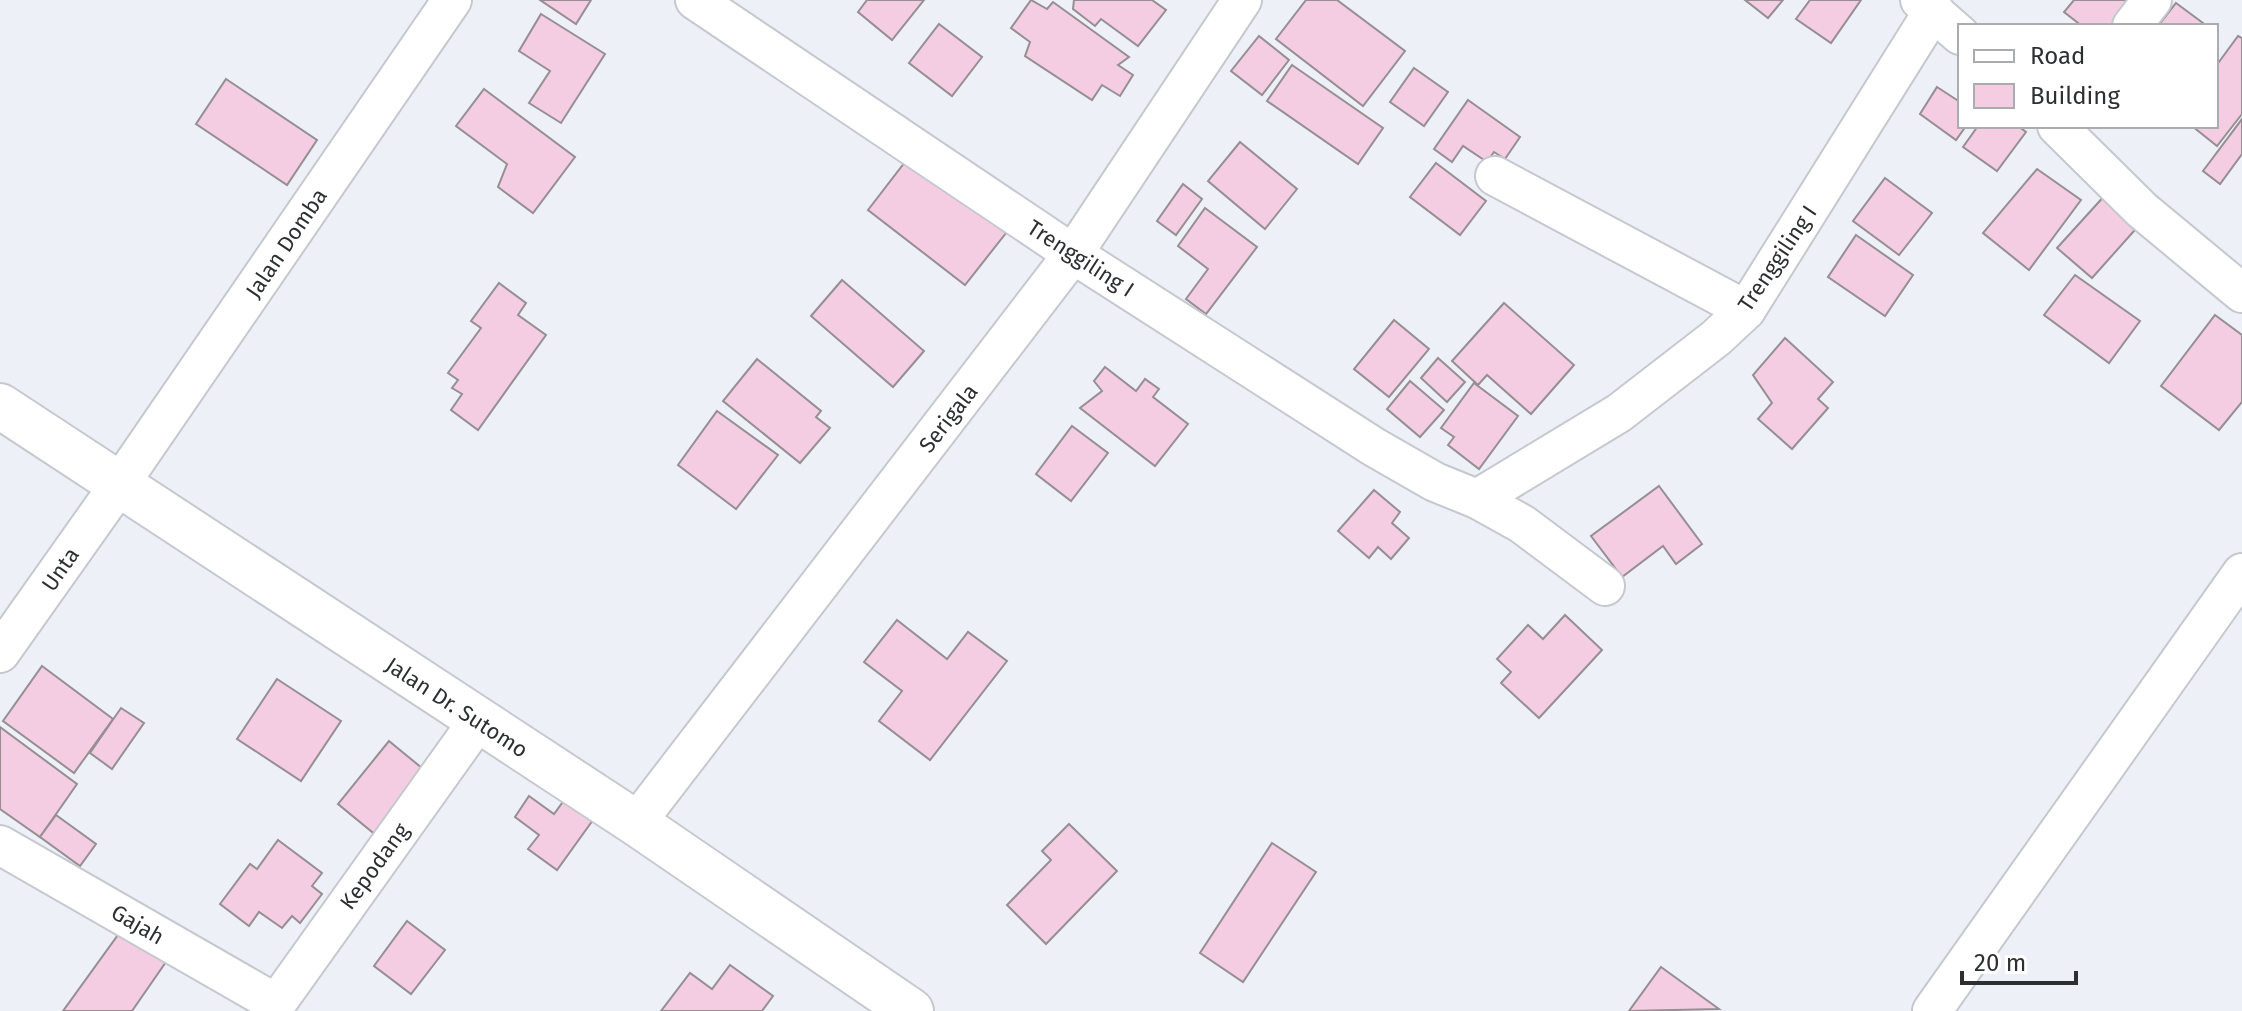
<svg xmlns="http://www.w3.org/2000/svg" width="2242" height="1011" viewBox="0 0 2242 1011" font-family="'Fira Sans',sans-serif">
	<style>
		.building { fill: #f4cde2; stroke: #958e92; stroke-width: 2 }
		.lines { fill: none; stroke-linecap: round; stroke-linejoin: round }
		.street-casing { stroke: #c5c9cf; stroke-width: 42 }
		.secondary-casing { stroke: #c5c9cf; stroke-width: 48 }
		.street { stroke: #fff; stroke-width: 38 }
		.secondary { stroke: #fff; stroke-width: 44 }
		.labels { text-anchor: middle; stroke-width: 6; stroke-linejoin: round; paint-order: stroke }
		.street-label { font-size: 22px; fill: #2d2f31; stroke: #fff }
	</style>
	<rect width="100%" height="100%" fill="#edf1f7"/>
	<!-- building -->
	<g class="building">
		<path d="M540,0h51l-15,24z"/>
		<path d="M867,0h57l-32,40 -34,-28z"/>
		<path d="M1031,0l16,9 6,-7 76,55 -11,8 15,10 -13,21 -18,-11 -10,15 -67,-44 5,-14 -19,-14z"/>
		<path d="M1074,0h78l14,10 -28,36 -37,-27 -6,7 -22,-17z"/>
		<path d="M1306,0h31l68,51 -42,55 -87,-67z"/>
		<path d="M1745,0h38l-15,18z"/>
		<path d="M1810,0h51l-30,43 -35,-24z"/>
		<path d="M2074,0h61l-20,26h-33l-18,-14z"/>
		<path d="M2176,3l31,23h-49z"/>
		<path d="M541,14l64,40 -44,69 -32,-20 21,-32 -31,-20z"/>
		<path d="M939,24l43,33 -30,39 -43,-33z"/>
		<path d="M1259,36l30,24 -27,35 -31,-24z"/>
		<path d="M2238,36l4,2v76l-25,32 -25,-20h24v-60z"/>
		<path d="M1292,65l91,63 -25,36 -91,-63z"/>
		<path d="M1414,68l34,24 -24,34 -34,-24z"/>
		<path d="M226,79l91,61 -30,45 -91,-61z"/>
		<path d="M1937,87l23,15v24h6l-10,14 -36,-26z"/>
		<path d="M484,89l91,68 -42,56 -35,-26 9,-23 -51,-38z"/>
		<path d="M1468,100l52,37 -15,22 -11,-7 -7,10 -24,-16 -11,16 -18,-13z"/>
		<path d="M2242,119v35l-22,30 -17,-13z"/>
		<path d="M1978,126h40l8,6 -29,39 -34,-24z"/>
		<path d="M1240,142l57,47 -32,40 -57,-48z"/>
		<path d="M912,153l98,75 -45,57 -97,-75z"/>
		<path d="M1436,163l50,38 -26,34 -50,-38z"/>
		<path d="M2037,169l44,31 -52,70 -46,-37z"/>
		<path d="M1885,178l47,35 -33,42 -46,-34z"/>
		<path d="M1183,184l19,15 -26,36 -19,-14z"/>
		<path d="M2107,193l35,29 -50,56 -35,-30z"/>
		<path d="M1205,208l52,39 -51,67 -20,-15 22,-30 -30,-23z"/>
		<path d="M1856,235l57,40 -28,41 -57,-39z"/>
		<path d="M2075,275l65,46 -31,42 -65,-48z"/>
		<path d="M842,280l82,71 -31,36 -82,-71z"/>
		<path d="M499,283l27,20 -8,12 28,20 -68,95 -27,-20 11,-16 -10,-6 6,-8 -10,-7 33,-45 -10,-7z"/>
		<path d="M1504,303l70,62 -43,49 -44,-39 -9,10 -26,-24z"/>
		<path d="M2215,315l27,20v67l-23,28 -58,-44z"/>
		<path d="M1394,320l35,29 -40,48 -35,-28z"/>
		<path d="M1785,338l48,44 -15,17 10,9 -36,41 -34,-30 14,-16 -19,-28z"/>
		<path d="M1438,358l27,24 -18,20 -26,-24z"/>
		<path d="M757,359l64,52 -5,6 14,11 -30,35 -77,-62z"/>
		<path d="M1105,367l31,24 9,-12 14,10 -6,8 35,27 -33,42 -75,-58 22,-17 -8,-10z"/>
		<path d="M1410,381l34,29 -24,27 -33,-28z"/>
		<path d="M1474,383l44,33 -39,53 -31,-24 6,-8 -13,-9z"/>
		<path d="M717,411l61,44 -42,54 -58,-44z"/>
		<path d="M1072,426l36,27 -37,48 -35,-27z"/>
		<path d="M1659,486l43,58 -26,20 -13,-18 -41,31 -31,-41z"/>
		<path d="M1374,490l26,22 -8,11 17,15 -18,21 -13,-12 -9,11 -31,-27z"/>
		<path d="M1565,615l37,35 -63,68 -38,-35 10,-11 -14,-13 31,-34 15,14z"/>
		<path d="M897,620l50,39 21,-27 39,29 -77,99 -51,-39 23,-30 -38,-29z"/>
		<path d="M42,666l71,53 -39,54 -71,-52z"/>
		<path d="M277,679l64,42 -40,60 -64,-42z"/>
		<path d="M121,708l23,15 -32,46 -22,-16z"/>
		<path d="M0,727l77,57 -37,53 -40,-28z"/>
		<path d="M389,741l39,32 -51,63 -39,-32z"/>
		<path d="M529,796l25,18 11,-15 28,21 -36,50 -29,-21 11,-14 -24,-18z"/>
		<path d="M56,815l40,29 -16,22 -40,-29z"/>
		<path d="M1069,824l48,47 -71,73 -39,-39 44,-45 -9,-9z"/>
		<path d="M278,840l44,33 -10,13 10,8 -22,29 -8,-7 -10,12 -23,-16 -10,14 -29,-22 30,-40 7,5z"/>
		<path d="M1272,843l44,29 -73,110 -43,-29z"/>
		<path d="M407,921l38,29 -34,44 -37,-28z"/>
		<path d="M123,928l45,31 -36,52h-69z"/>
		<path d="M730,965l43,31 -11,15h-101l29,-38 22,16z"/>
		<path d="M1661,967l58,42 -90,2z"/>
	</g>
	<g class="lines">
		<!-- street casing -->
		<g class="street-casing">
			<g id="street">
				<path d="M695,0l378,254 301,193 61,35 42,17 45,25 83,62"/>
				<path d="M1920,0l40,35"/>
				<path d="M2132,26l20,-26"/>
				<path d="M2057,126l85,84 100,83"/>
				<path d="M1495,176l251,134"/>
				<path d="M1477,499l142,-86 97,-75 30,-28 188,-300"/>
				<path d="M0,653l119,-168 333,-485"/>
				<path d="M636,823l437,-569 169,-254"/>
				<path d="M0,845l275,158"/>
				<path d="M271,1011l207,-290"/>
				<path d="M1932,1011l310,-438"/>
			</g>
		</g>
		<!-- secondary casing -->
		<g class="secondary-casing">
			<path id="secondary" d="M0,406l636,417 275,188"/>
		</g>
		<!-- street -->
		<use href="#street" class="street"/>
		<!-- secondary -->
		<use href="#secondary" class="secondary"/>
	</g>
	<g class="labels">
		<!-- street labels -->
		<g class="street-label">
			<text transform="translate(286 243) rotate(-56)" y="8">Jalan Domba</text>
			<text transform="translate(1081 258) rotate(33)" y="8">Trenggiling I</text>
			<text transform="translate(1777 258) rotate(-56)" y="8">Trenggiling I</text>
			<text transform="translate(948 418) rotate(-52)" y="8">Serigala</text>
			<text transform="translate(60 569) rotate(-55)" y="8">Unta</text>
			<text transform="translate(457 707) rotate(33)" y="8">Jalan Dr. Sutomo</text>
			<text transform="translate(374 866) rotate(-54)" y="8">Kepodang</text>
			<text transform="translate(138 924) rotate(30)" y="8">Gajah</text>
		</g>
	</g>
	<!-- legend -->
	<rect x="1958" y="24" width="260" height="104" fill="#ffffff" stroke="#abacad" stroke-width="2"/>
	<rect x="1974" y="50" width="40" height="12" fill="#ffffff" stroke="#abacad" stroke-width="2"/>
	<text x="2030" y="64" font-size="24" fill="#2d2f31">Road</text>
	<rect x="1974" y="84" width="40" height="24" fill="#f4cde2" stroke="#abacad" stroke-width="2"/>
	<text x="2030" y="104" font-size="24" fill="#2d2f31">Building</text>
	<!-- scale -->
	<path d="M1962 971v12h114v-12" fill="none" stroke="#2d2f31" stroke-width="4"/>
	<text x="1974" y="971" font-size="24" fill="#2d2f31" stroke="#ffffff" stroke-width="6" paint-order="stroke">20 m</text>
</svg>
